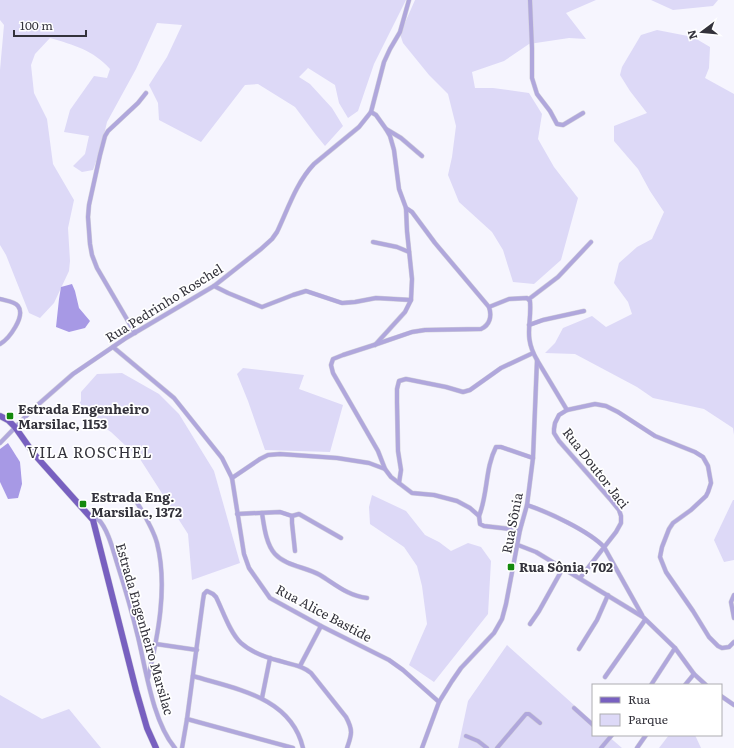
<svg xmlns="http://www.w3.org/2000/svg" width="734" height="748" viewBox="0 0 734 748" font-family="Literata,serif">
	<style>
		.green { fill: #ddd9f7 }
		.water { fill: #a799e5 }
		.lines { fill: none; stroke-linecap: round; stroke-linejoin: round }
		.minor-casing { stroke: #d3d2db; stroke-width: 5 }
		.primary-casing { stroke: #d3d2db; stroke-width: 7 }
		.minor { stroke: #b0a7dc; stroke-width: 4 }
		.primary { stroke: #7860c0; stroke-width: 6 }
		.poi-dot { fill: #14890d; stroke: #fff; stroke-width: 1.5 }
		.labels { text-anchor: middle; stroke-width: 3.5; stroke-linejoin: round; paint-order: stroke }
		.street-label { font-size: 13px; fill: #33323b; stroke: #fff }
		.poi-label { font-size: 13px; font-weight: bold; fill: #33323b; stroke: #fff; text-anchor: start }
		.quarter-label { font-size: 15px; letter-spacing: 1px; fill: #33323b; stroke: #fff }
	</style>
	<rect width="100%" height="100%" fill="#f6f5fe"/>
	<!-- green -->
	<g class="green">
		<path d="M0,0h406l-32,64 -16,47 -10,7 -9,-15 -4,-18 -27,-17 -9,9 11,7 22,24 11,18 -18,20 -9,-11 -21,-28 -37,-23 -13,1 -44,57 -42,-22 -1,-17 -9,-18 18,-28 15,-32 -25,-2 -21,46 -29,53 -6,26 -8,22 -11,2 -9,-6 12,-12 4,-18 -25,-4 6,-22 24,-34 13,2 3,-9c-17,-19 -36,-24 -60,-31l-15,16 -4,11 3,28 13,26 6,45 21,36 -6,28 2,33 -1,10 -15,32 -14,15 -11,-5 -23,-58 -6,-10v-175l4,-45 -4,-5z"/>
		<path d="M415,0h181l-30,13 20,26 -17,-1 -40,6 -25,17 -32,11 3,16h18l36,5 13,21 -4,25 16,28 24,31 -17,62 -27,24 -21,-2 -10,-32 -11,-18 -33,-30 -11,-27 4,-18 4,-31 -8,-32 -19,-19 -26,-32 -3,-9z"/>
		<path d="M651,0h67l-5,6 -40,4z"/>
		<path d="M657,30l36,7 17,10 -1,21 -4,10 29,16v341l-1,-7 -29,-19 -51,-11 -16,-11 -62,-33 -30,-1 10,-10 8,-15 29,-12 14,11 26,-13 -4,-12 -14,-19 5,-20 18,-16 15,-8 12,-27 -14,-21 -12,-22 -24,-28v-15l33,-13 -17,-22 -10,-16 2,-8 19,-32z"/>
		<path d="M243,368l61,7 -5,14 44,16 -13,47 -65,-2 -17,-49 -11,-27z"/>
		<path d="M122,373l37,21 20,20 35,57 26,92 -48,17 -4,-46 -48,-75 -29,-27 -35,-24 5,-7v-9l16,-18z"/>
		<path d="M372,495l34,16 19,24 14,7 12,9 17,-8 13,4 10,14 -3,53 -54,68 -25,-17 18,-41 -5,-38 -5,-20 -13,-19 -34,-23 -1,-17z"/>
		<path d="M733,500h1v60l-10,2 -10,-22z"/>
		<path d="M507,645l86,77v13h14l15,13h-164l10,-47z"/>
		<path d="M0,695l42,24 27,-10 32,39h-101z"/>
		<path d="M669,735h26l6,13h-42z"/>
	</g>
	<!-- water -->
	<g class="water">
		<path d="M72,284l3,7 4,17 11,13 -5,7 -16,4 -13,-5 3,-28 2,-12z"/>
		<path d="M8,443l12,19 2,22 -4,14 -10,1 -8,-17v-33z"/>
	</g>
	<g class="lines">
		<!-- minor casing -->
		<g class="minor-casing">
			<g id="minor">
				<path d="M530,0l2,48v30l5,16 13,17 7,13 6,1 20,-12"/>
				<path d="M386,129l15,9 21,18"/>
				<path d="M373,242l24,5 12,5"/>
				<path d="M214,286l14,7 34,14 31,-12 13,-4 36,12 13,-1 21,-4 35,2 1,-21 -5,-48 -1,-23 -7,-19 -5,-39 -4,-14 -4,-7 -10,-14 -5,-3"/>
				<path d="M0,299c6,2 14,2 18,7 8,10 -9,33 -18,38"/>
				<path d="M529,299l29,-22 33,-35"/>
				<path d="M529,325l14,-5 41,-9"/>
				<path d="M135,333l-38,-65 -5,-13 -2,-11 -2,-27 1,-12 11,-50 5,-19 3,-5 30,-28 8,-10"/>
				<path d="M375,345l30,-33 6,-12"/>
				<path d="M113,347l61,51 48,60 10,20 12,76 5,14 21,30 51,28 68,34 14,10 36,32"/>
				<path d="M537,360l30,50"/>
				<path d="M0,443l33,-34 40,-35 53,-36 88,-52 47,-37 11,-10 5,-7c11,-23 19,-49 37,-68l45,-37 12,-15 13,-50 6,-13 10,-17 9,-32"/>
				<path d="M385,469l-7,-18 -45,-78 -2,-8 2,-6 10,-4 31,-10 38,-13 13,-2 56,-1c9,-4 11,-13 8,-22l-54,-64 -23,-31 -6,-4"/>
				<path d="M232,478l28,-19 8,-4 12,-1 57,4 32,5 16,6 6,8 21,16 22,2 23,6 13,7 9,8 1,8 4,2 36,4"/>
				<path d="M399,483l2,-13 -3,-19 -1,-49v-13l2,-8 7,-2 40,8 17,5 7,-2 31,-22 32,-15"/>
				<path d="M135,499c8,14 18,29 22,44 11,43 1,93 -9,135"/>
				<path d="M527,505c21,7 62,26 77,42l38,68"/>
				<path d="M262,513c2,13 4,31 13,41 11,12 31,13 45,21 15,9 28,21 47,23"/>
				<path d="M237,514l43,-2 12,4"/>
				<path d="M479,516c9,-22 6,-48 17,-69h5l32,11"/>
				<path d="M93,520l5,-1c10,10 15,31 19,44 8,25 15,49 21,74 8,33 15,85 37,111"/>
				<path d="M518,545l18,7 107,65 32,31 19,26 12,11"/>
				<path d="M295,551l-3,-28v-7l7,-2 42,24"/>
				<path d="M580,578l36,-46 5,-9v-7l-2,-6 -9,-11 -51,-58 -5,-8v-4l1,-6 4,-8 8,-5 28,-6 11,2 12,6 37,24 40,16 8,5 5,9 3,17 -3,9 -2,4 -15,14 -18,13 -4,6 -7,18 -2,10 6,15 27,39 16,26 9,9 4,2 7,-1 5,-5"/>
				<path d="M734,595l-3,7 3,16"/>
				<path d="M530,624l9,-13 24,-43"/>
				<path d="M156,644l41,6"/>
				<path d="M579,649l18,-29 11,-25"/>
				<path d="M300,666l21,-40"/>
				<path d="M193,676c43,13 98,21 110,72"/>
				<path d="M605,677l40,-57"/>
				<path d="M651,685l24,-37"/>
				<path d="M685,685l9,-11"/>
				<path d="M721,696l13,9"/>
				<path d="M262,698l8,-40"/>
				<path d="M574,708l19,17"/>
				<path d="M187,719l106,29"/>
				<path d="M466,736l12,5 9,7"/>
				<path d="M182,748l5,-29 16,-119 1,-6 3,-3 6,3 3,3c7,14 14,36 25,46 10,9 27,15 39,18 12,4 22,4 31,12l35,44c7,13 6,17 1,31"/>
				<path d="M422,748l17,-46 13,-21 9,-13 33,-35 8,-14 4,-15 14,-74 7,-25 6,-47 4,-98c-14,-24 -5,-36 -7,-59l-3,-3 -18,1 -20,8"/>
				<path d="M497,748l29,-34h3l11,9"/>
				<path d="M601,748l11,-13"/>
				<path d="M637,748l9,-13"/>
			</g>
		</g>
		<!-- primary casing -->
		<g class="primary-casing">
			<path id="primary" d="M0,416l8,4 7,7 19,27 59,66 43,170 11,38 9,20"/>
		</g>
		<!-- minor -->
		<use href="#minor" class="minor"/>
		<!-- primary -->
		<use href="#primary" class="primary"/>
	</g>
	<!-- markers -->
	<g class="poi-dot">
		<rect x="6" y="412" width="8" height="8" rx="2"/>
		<rect x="79" y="500" width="8" height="8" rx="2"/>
		<rect x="507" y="563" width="8" height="8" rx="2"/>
	</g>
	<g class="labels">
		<!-- street labels -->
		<g class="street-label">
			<text transform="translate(164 303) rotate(-32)" y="5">Rua Pedrinho Roschel</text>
			<text transform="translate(596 468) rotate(52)" y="5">Rua Doutor Jaci</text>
			<text transform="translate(512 523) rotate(-79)" y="5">Rua Sônia</text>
			<text transform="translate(324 613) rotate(28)" y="5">Rua Alice Bastide</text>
			<text transform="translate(145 629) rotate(74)" y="5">Estrada Engenheiro Marsilac</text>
		</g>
		<!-- poi labels -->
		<g class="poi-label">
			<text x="18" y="414">Estrada Engenheiro<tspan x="18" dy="15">Marsilac, 1153</tspan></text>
			<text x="91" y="502">Estrada Eng.<tspan x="91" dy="15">Marsilac, 1372</tspan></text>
			<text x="519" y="572">Rua Sônia, 702</text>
		</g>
		<!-- quarter labels -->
		<g class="quarter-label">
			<text x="90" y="458">VILA ROSCHEL</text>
		</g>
	</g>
	<!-- legend -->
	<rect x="592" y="684" width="130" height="52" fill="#ffffff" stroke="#adadb1"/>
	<rect x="600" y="697" width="20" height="6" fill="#7860c0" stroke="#adadb1"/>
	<text x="628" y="704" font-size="12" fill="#33323b">Rua</text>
	<rect x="600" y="714" width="20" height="12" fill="#ddd9f7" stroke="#adadb1"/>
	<text x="628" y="724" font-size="12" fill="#33323b">Parque</text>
	<!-- north arrow -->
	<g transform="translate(702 32) rotate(254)" stroke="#ffffff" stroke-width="3" paint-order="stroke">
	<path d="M0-3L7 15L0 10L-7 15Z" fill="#33323b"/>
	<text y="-6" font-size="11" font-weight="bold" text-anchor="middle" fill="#33323b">N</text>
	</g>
	<!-- scale -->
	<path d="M14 30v6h72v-6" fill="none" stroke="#33323b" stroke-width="2"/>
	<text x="20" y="30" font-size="12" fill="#33323b" stroke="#ffffff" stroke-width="3" paint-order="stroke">100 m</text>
</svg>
